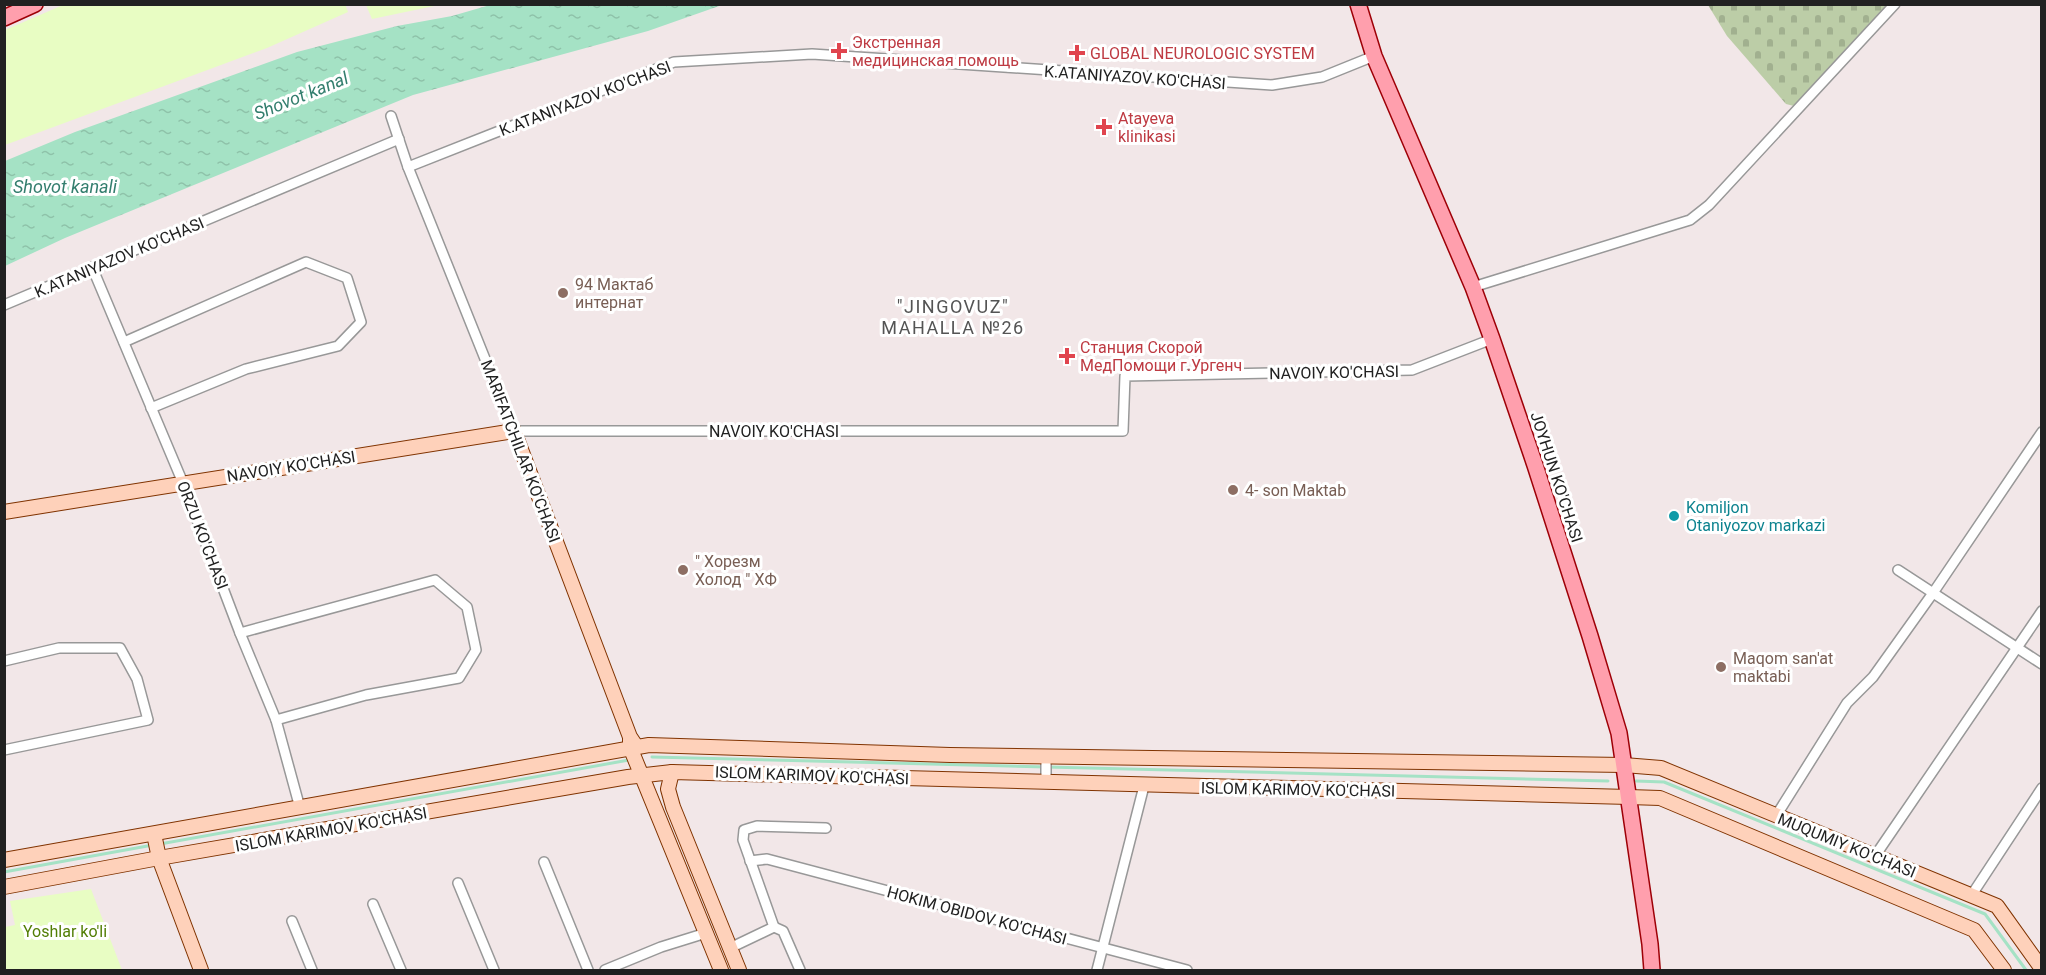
<svg xmlns="http://www.w3.org/2000/svg" width="2046" height="975" viewBox="0 0 2046 975" font-family="Roboto,sans-serif">
	<style>
		.cemetery { fill: url(#cemetery-stones) }
		.park { fill: #e8fdc3 }
		.water { fill: url(#water-ripples) }
		.lines { fill: none; stroke-linecap: round; stroke-linejoin: round }
		.stream { stroke: #a5e2c5; stroke-width: 3 }
		.street-casing { stroke: #989898; stroke-width: 12 }
		.secondary-casing { stroke: #803300; stroke-width: 16 }
		.primary-casing { stroke: #9e0007; stroke-width: 18 }
		.street { stroke: #fff; stroke-width: 9 }
		.secondary { stroke: #fed1ba; stroke-width: 14 }
		.primary { stroke: #ff9fad; stroke-width: 15 }
		.health-dot { fill: #e0444e; stroke: #fff; stroke-width: 2 }
		.education-dot { fill: #8d6e63; stroke: #fff; stroke-width: 2 }
		.culture-dot { fill: #0f9aa8; stroke: #fff; stroke-width: 2 }
		.labels { text-anchor: middle; stroke-width: 6; stroke-linejoin: round; paint-order: stroke }
		.health-label { font-size: 16px; fill: #be3a42; stroke: #fff; text-anchor: start }
		.street-label { font-size: 16px; fill: #212121; stroke: #fff }
		.education-label { font-size: 16px; fill: #785e54; stroke: #fff; text-anchor: start }
		.culture-label { font-size: 16px; fill: #0d838f; stroke: #fff; text-anchor: start }
		.park-label { font-size: 16px; fill: #527e05; stroke: #fff }
		.water-label { font-size: 18px; font-style: italic; fill: #337e6e; stroke: #fff }
		.neighbourhood-label { font-size: 18px; letter-spacing: 1.5px; fill: #545454; stroke: #fff }
	</style>
	<defs>
		<pattern id="cemetery-stones" width="16" height="16" patternUnits="userSpaceOnUse" patternTransform="scale(1.5)"><rect width="16" height="16" fill="#bccda7"/><path d="M2 7V4a2 2 0 0 1 4 0v3zM10 15v-3a2 2 0 0 1 4 0v3z" fill="#a1b08f"/></pattern>
		<pattern id="water-ripples" width="26" height="14" patternUnits="userSpaceOnUse" patternTransform="scale(1.5)"><rect width="26" height="14" fill="#a5e2c5"/><path d="M2 4q2-2 4 0t4 0M15 11q2-2 4 0t4 0" fill="none" stroke="#8ec2a9"/></pattern>
	</defs>
	<rect width="100%" height="100%" fill="#f2e7e8"/>
	<!-- cemetery -->
	<path class="cemetery" d="M1885,4l2,2 -93,100 -8,-2 -59,-68 -19,-31z"/>
	<!-- park -->
	<g class="park">
		<path d="M63,5l282,-1 3,8 -81,36 -262,97v-115z"/>
		<path d="M366,5v-1l73,1 -67,14z"/>
		<path d="M91,889l31,81h-117v-43l10,-2 -5,-24z"/>
	</g>
	<!-- water -->
	<path class="water" d="M490,5h232l-74,26 -235,64 -348,143 -60,28v-105l70,-29 222,-80 100,-26 55,-10z"/>
	<g class="lines">
		<!-- stream -->
		<g class="stream">
			<path d="M652,757l956,24"/>
			<path d="M1636,781l28,1 321,132 41,56"/>
			<path d="M160,844l469,-84"/>
			<path d="M4,872l149,-27"/>
		</g>
		<!-- street casing -->
		<g class="street-casing">
			<g id="street">
				<path d="M391,116l17,51 106,264h609l2,-55 287,-6 80,-31"/>
				<path d="M408,167l266,-105 138,-8 460,31 50,-8 52,-21"/>
				<path d="M92,267l91,216 57,150 36,87 24,88"/>
				<path d="M1473,287l217,-67 19,-15 186,-201"/>
				<path d="M4,305l395,-166"/>
				<path d="M124,342l182,-80 41,16 14,44 -23,24 -92,23 -95,39"/>
				<path d="M1898,570l144,94"/>
				<path d="M240,633l195,-53 32,27 9,43 -17,28 -93,17 -90,25"/>
				<path d="M4,661l55,-13h61l17,31 11,41 -144,30"/>
				<path d="M1046,783v-26"/>
				<path d="M1776,816l71,-113 26,-26 60,-84 109,-161"/>
				<path d="M1875,856l167,-245"/>
				<path d="M750,861l17,-2 420,111"/>
				<path d="M544,862l44,108"/>
				<path d="M458,883l36,87"/>
				<path d="M1971,896l71,-108"/>
				<path d="M373,904l28,66"/>
				<path d="M292,921l20,49"/>
				<path d="M774,927l9,4 17,39"/>
				<path d="M730,948l44,-21 -31,-87 1,-10 13,-4 69,2"/>
				<path d="M605,970l56,-23 45,-14"/>
				<path d="M1097,970l47,-184"/>
			</g>
		</g>
		<!-- secondary casing -->
		<g class="secondary-casing">
			<g id="secondary">
				<path d="M4,512l510,-81 116,306 6,9"/>
				<path d="M630,739v8l91,223"/>
				<path d="M672,772l-4,17 5,18 66,163"/>
				<path d="M154,834l5,24 42,112"/>
				<path d="M4,860l645,-115 301,10 674,10 37,3 336,138 45,63"/>
				<path d="M4,887l155,-29 469,-81 44,-5 957,25 31,1 314,132 30,40"/>
			</g>
		</g>
		<!-- primary casing -->
		<g class="primary-casing">
			<g id="primary">
				<path d="M1358,4l16,52 99,231 19,52 43,126 55,171 29,97 31,211 2,26"/>
				<path d="M4,18l31,-14"/>
			</g>
		</g>
		<!-- street -->
		<use href="#street" class="street"/>
		<!-- secondary -->
		<use href="#secondary" class="secondary"/>
		<!-- primary -->
		<use href="#primary" class="primary"/>
	</g>
	<!-- markers -->
	<g class="health-dot">
		<path d="M836 42h6v6h6v6h-6v6h-6v-6h-6v-6h6z"/>
		<path d="M1074 44h6v6h6v6h-6v6h-6v-6h-6v-6h6z"/>
		<path d="M1101 118h6v6h6v6h-6v6h-6v-6h-6v-6h6z"/>
		<path d="M1064 347h6v6h6v6h-6v6h-6v-6h-6v-6h6z"/>
	</g>
	<g class="education-dot">
		<circle cx="563" cy="293" r="6"/>
		<circle cx="1233" cy="490" r="6"/>
		<circle cx="683" cy="570" r="6"/>
		<circle cx="1721" cy="667" r="6"/>
	</g>
	<circle class="culture-dot" cx="1674" cy="516" r="6"/>
	<g class="labels">
		<!-- health labels -->
		<g class="health-label">
			<text x="852" y="48">Экстренная<tspan x="852" dy="18">медицинская помощь</tspan></text>
			<text x="1090" y="59">GLOBAL NEUROLOGIC SYSTEM</text>
			<text x="1118" y="124">Atayeva<tspan x="1118" dy="18">klinikasi</tspan></text>
			<text x="1080" y="353">Станция Скорой<tspan x="1080" dy="18">МедПомощи г.Ургенч</tspan></text>
		</g>
		<!-- street labels -->
		<g class="street-label">
			<text transform="translate(1135 77) rotate(4)" y="6">K.ATANIYAZOV KO'CHASI</text>
			<text transform="translate(585 98) rotate(-21)" y="6">K.ATANIYAZOV KO'CHASI</text>
			<text transform="translate(119 257) rotate(-23)" y="6">K.ATANIYAZOV KO'CHASI</text>
			<text transform="translate(1334 372) rotate(-1)" y="6">NAVOIY KO'CHASI</text>
			<text x="774" y="437">NAVOIY KO'CHASI</text>
			<text transform="translate(521 451) rotate(69)" y="6">MARIFATCHILAR KO'CHASI</text>
			<text transform="translate(291 466) rotate(-9)" y="6">NAVOIY KO'CHASI</text>
			<text transform="translate(1557 477) rotate(72)" y="6">JOYHUN KO'CHASI</text>
			<text transform="translate(203 535) rotate(69)" y="6">ORZU KO'CHASI</text>
			<text transform="translate(812 775) rotate(2)" y="6">ISLOM KARIMOV KO'CHASI</text>
			<text transform="translate(1298 789) rotate(1)" y="6">ISLOM KARIMOV KO'CHASI</text>
			<text transform="translate(331 829) rotate(-10)" y="6">ISLOM KARIMOV KO'CHASI</text>
			<text transform="translate(1847 845) rotate(22)" y="6">MUQUMIY KO'CHASI</text>
			<text transform="translate(977 915) rotate(15)" y="6">HOKIM OBIDOV KO'CHASI</text>
		</g>
		<!-- education labels -->
		<g class="education-label">
			<text x="575" y="290">94 Мактаб<tspan x="575" dy="18">интернат</tspan></text>
			<text x="1245" y="496">4- son Maktab</text>
			<text x="695" y="567">" Хорезм<tspan x="695" dy="18">Холод " ХФ</tspan></text>
			<text x="1733" y="664">Maqom san'at<tspan x="1733" dy="18">maktabi</tspan></text>
		</g>
		<!-- culture labels -->
		<g class="culture-label">
			<text x="1686" y="513">Komiljon<tspan x="1686" dy="18">Otaniyozov markazi</tspan></text>
		</g>
		<!-- park labels -->
		<g class="park-label">
			<text x="65" y="937">Yoshlar ko'li</text>
		</g>
		<!-- water labels -->
		<g class="water-label">
			<text transform="translate(301 96) rotate(-22)" y="6">Shovot kanal</text>
			<text x="65" y="193">Shovot kanali</text>
		</g>
		<!-- neighbourhood labels -->
		<g class="neighbourhood-label">
			<text x="953" y="313">"JINGOVUZ"<tspan x="953" dy="21">MAHALLA №26</tspan></text>
		</g>
	</g>
	<!-- border -->
	<rect width="2046" height="975" fill="none" stroke="#212121" stroke-width="12"/>
</svg>
